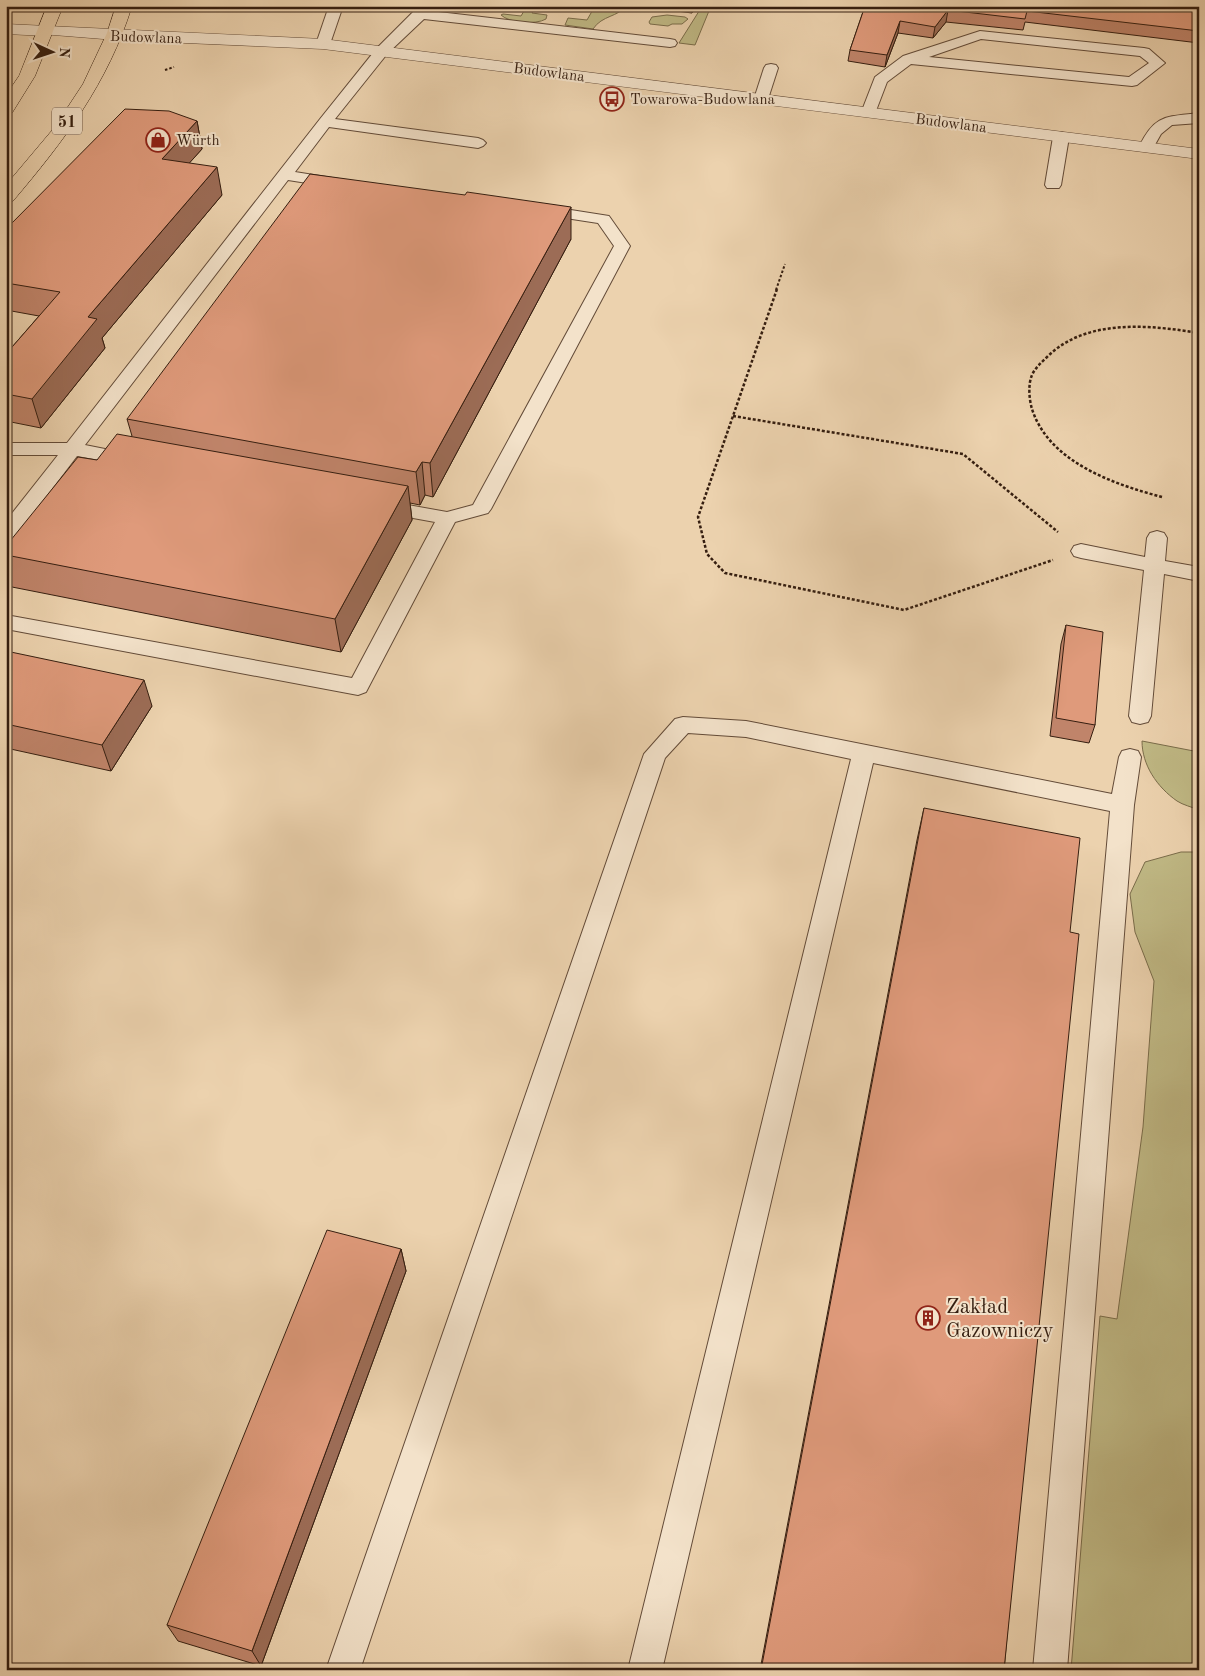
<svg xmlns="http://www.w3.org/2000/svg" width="1205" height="1676" viewBox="0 0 1205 1676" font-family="'Old Standard TT',serif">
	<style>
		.green { fill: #c0b985; stroke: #7a6c4a }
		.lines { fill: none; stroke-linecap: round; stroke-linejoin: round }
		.service-casing { stroke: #634b38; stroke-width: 2 }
		.minor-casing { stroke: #634b38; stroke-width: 1 }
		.tertiary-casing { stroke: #634b38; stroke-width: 1 }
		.primary-casing { stroke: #351e10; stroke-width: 1 }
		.path-far1 { stroke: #351e10; stroke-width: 2; stroke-dasharray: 2.5 2; stroke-linecap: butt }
		.path { stroke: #351e10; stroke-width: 2.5; stroke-dasharray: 3 2; stroke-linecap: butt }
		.service { fill: #f3e2ca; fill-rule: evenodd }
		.minor { fill: #f3e2ca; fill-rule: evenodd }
		.tertiary { fill: #f3e2ca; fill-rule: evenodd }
		.primary { fill: #ecd2ae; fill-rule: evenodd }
		.wall { fill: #c0846a; stroke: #351e10 }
		.shaded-wall { fill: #9c6c56; stroke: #351e10 }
		.building { fill: #df9a7b; stroke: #351e10 }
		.labels { text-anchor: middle; stroke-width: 4; stroke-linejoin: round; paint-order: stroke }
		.far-street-label { font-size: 15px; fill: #351e10; stroke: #f3e2ca }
		.far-poi-label { font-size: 15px; fill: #351e10; stroke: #f3e2ca; text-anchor: start }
		.shield { fill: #f3e2ca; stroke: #6e5948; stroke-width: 1 }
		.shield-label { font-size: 16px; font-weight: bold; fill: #351e10 }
		.near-poi-label { font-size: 21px; fill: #351e10; stroke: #f3e2ca; text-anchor: start }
	</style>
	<rect width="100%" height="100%" fill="#ecd2ae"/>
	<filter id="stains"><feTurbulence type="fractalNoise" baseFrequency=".004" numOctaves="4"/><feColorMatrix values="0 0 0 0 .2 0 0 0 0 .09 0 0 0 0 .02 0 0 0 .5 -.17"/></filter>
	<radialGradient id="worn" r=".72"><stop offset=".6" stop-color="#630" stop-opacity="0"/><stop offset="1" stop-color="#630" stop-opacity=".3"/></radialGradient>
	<!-- green -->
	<g class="green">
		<path d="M527,6h9l-4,7 15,2 -1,4c-10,6 -37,4 -45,-4l2,-1 18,2z"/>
		<path d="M595,6h30c-6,11 -23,9 -32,23l-28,-4 3,-7 19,2z"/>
		<path d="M694,6h17l-16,39 -16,-2 22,-35z"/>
		<path d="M667,15l18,2 3,2 -6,5h-10l-4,2 -18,-2 -1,-2 3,-5z"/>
		<path d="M1142,741l57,11v58c-7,-3 -16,-5 -22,-9 -20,-14 -35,-36 -35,-60z"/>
		<path d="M1181,852h18v818h-128l29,-354 17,3 26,-192 11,-146 -19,-49 -5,-38 15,-32z"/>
	</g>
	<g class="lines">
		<!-- service casing -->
		<g class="service-casing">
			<g id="service">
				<path d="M329,6h14l-13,38 -2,3h-10l-2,-3z"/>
				<path d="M419,6h14l-3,5 240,28 5,1 2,3 -2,3 -5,1 -246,-28 -37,35 -52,65 143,19 5,2 3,3 -3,3 -5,2 -149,-21 -34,45 50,8 2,3 -2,3 -6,2 -51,-8 -203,265 55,11 3,4 -3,4 -7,2 -56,-10 -64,84 -7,1v-20l52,-66h-52v-12h61l253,-324 57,-71z"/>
				<path d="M980,31l164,17 5,1 16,14 -28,22 -5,1 -221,-22 -24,18 -13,34h-10l-3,-3 14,-36 28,-21zM981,39l159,17 9,7 -20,14 -200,-20z"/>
				<path d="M771,64l5,1 2,3 -10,31 -2,3h-10l-2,-3 10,-31 2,-3z"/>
				<path d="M1199,113v10l-27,2 -11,9 -9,16h-10l-3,-3c16,-33 27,-30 60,-34z"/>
				<path d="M1061,132l5,2 3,3 -8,48 -2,3h-12l-2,-3 8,-48 3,-3z"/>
				<path d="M539,205l70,11 21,30 -139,263 -3,4 -33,9 -89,170 -8,3 -352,-66v-14l346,63 83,-156 -55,-10 -7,-2 -3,-4 3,-4 7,-2 67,12 26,-7 141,-259 -16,-23 -65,-10 -2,-3 2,-3z"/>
				<path d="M1157,531l7,2 3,5 -2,23 34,6v14l-35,-7 -13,142 -3,6 -8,2 -8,-2 -3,-6 15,-146 -63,-12 -7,-2 -3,-5 3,-5 7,-2 64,13 2,-19 3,-5z"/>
				<path d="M683,717l63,4 366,73 7,-37 3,-6 8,-2 8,2 3,6 -7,48 -67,865h-34l77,-859 -237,-48 -211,907h-34l223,-911 -105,-22 -58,-4 -23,25 -305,912h-34l318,-916 31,-35z"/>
			</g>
		</g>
		<!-- minor casing -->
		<g class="minor-casing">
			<path id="minor" d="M6,24l41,2 6,2 2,3 -2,3 -6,2 -41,-2z"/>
		</g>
		<!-- tertiary casing -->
		<g class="tertiary-casing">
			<path id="tertiary" d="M47,26l276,13 876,110v10l-876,-110 -207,-9 -75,-6 -2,-3 2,-3z"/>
		</g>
		<!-- primary casing -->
		<g class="primary-casing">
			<g id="primary">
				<path d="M47,6h16l-28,70 -23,37 -6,1v-19l13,-19z"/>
				<path d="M116,6h16c-24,77 -68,135 -119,195l-7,2v-18l48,-57 29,-44 24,-51z"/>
			</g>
		</g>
		<!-- path-far1 -->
		<g class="path-far1">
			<path d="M165,70l9,-3"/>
			<path d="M776,290l9,-26"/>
		</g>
		<!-- path -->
		<g class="path">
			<path d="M777,289l-79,228 9,37 18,19 179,37 149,-50"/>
			<path d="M733,416l230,38 95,78"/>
			<path d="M1162,497c-49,-13 -113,-35 -130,-88 -3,-10 -4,-25 0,-34 3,-7 9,-12 15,-18 39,-39 103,-32 152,-24"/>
		</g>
		<!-- service -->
		<use href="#service" class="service"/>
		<!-- minor -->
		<use href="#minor" class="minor"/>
		<!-- tertiary -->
		<use href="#tertiary" class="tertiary"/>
		<!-- primary -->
		<use href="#primary" class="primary"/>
	</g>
	<!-- wall -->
	<g class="wall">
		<path d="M639,6h56l-3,7z"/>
		<path d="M865,6h334v37l-174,-21 -2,8 -77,-8 -13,16 -35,-5 -13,34 -37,-6 2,-11z"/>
		<path d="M1199,49v53l-4,-1z"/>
		<path d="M197,121l5,28 -13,14 33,32 -120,143 3,10 -64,80 -35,-7v-67l33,-38 -33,-6v-81z"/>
		<path d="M571,239l-138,258 -8,-2 -5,10 -10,-2 2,17 -71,132 -329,-65 -6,-15v-26l91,-86 35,-24 -5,-17z"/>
		<path d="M1066,625l29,100 -6,18 -39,-7 11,-92z"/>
		<path d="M6,651l146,55 -41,65 -105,-23z"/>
		<path d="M924,808l146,124 -66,738h-244l157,-830z"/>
		<path d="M401,1249l5,22 -145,395 -83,-25 -11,-16z"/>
	</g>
	<!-- shaded-wall -->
	<g class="shaded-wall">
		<path d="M692,6h3l-3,7z"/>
		<path d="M948,10l-2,12 -13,16 2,-11z"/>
		<path d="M900,21l-2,12 -13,34 2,-12z"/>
		<path d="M197,121l5,28 -34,38 -6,-28z"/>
		<path d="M217,167l5,28 -120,143 3,10 -64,80 -9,-29 56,-82z"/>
		<path d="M571,207v32l-138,258 -3,-34z"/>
		<path d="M422,462l3,33 -5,10 -4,-33z"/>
		<path d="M408,486l4,34 -71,132 -6,-33z"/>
		<path d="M144,680l8,26 -41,65 -9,-26z"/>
		<path d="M401,1249l5,22 -145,395 -9,-15z"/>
	</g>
	<!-- building -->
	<g class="building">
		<path d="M865,6h334v25l-172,-20 -2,8 -77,-9 -13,17 -35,-6 -13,34 -37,-5z"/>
		<path d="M125,109l44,2 28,10 -35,38 55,8 -129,150 9,2 -65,80 -26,-5v-40l54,-62 -54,-9v-54z"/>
		<path d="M310,174l155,21 2,-3 104,15 -141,256 -8,-1 -6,10 -289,-53z"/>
		<path d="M117,434l291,52 -73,133 -329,-64v-9l72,-89 19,3z"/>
		<path d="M1066,625l37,7 -8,93 -39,-7z"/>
		<path d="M6,651l138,29 -42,65 -96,-21z"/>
		<path d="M924,808l156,30 -10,94 9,2 -75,736h-243z"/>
		<path d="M327,1230l74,19 -149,402 -85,-26z"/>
	</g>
	<!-- icons -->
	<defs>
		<g id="bus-ring" transform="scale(1.25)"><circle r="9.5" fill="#f3e2ca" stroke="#8f2418" stroke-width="1.5"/><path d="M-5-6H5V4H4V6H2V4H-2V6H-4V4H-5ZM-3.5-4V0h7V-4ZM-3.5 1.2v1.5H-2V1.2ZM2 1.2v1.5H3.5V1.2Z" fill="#8f2418"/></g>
		<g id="shop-ring" transform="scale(1.25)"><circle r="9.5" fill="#f3e2ca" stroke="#8f2418" stroke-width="1.5"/><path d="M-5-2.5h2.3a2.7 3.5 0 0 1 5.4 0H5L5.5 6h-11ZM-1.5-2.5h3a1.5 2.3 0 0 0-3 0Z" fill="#8f2418"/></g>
		<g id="building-ring" transform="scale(1.25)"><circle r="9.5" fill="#f3e2ca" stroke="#8f2418" stroke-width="1.5"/><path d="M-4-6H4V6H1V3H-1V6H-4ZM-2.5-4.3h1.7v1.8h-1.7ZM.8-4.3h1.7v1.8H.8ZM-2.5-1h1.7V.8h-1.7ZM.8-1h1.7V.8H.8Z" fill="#8f2418"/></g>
	</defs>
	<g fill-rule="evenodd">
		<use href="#bus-ring" x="612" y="99"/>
		<use href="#shop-ring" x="158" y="140"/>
		<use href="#building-ring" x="928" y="1318"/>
	</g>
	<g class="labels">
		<!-- far-street labels -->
		<g class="far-street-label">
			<text transform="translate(146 37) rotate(2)" y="5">Budowlana</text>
			<text transform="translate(549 72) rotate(7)" y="5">Budowlana</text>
			<text transform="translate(951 123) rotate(7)" y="5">Budowlana</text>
		</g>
		<!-- far-poi labels -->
		<g class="far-poi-label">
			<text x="630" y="104">Towarowa-Budowlana</text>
			<text x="176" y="145">Würth</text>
		</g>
		<!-- shield labels -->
		<rect class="shield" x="52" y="107.5" width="30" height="27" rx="4"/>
		<g class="shield-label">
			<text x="67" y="127">51</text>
		</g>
		<!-- near-poi labels -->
		<g class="near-poi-label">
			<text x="946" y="1313">Zakład<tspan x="946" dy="24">Gazowniczy</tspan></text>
		</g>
	</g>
	<!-- margin -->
	<rect width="1205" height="1676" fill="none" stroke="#ecd2ae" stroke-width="25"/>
	<rect x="8" y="8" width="1190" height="1661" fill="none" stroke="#351e10" stroke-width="2.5"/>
	<rect x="12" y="12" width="1180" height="1651" fill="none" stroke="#351e10"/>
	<!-- north arrow -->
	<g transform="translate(52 52) rotate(93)" stroke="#f3e2ca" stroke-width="4" paint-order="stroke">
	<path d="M0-4L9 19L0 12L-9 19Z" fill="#351e10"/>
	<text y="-8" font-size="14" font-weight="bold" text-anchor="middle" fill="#351e10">N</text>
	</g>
	<rect width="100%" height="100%" filter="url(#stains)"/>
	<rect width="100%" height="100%" fill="url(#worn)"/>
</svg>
